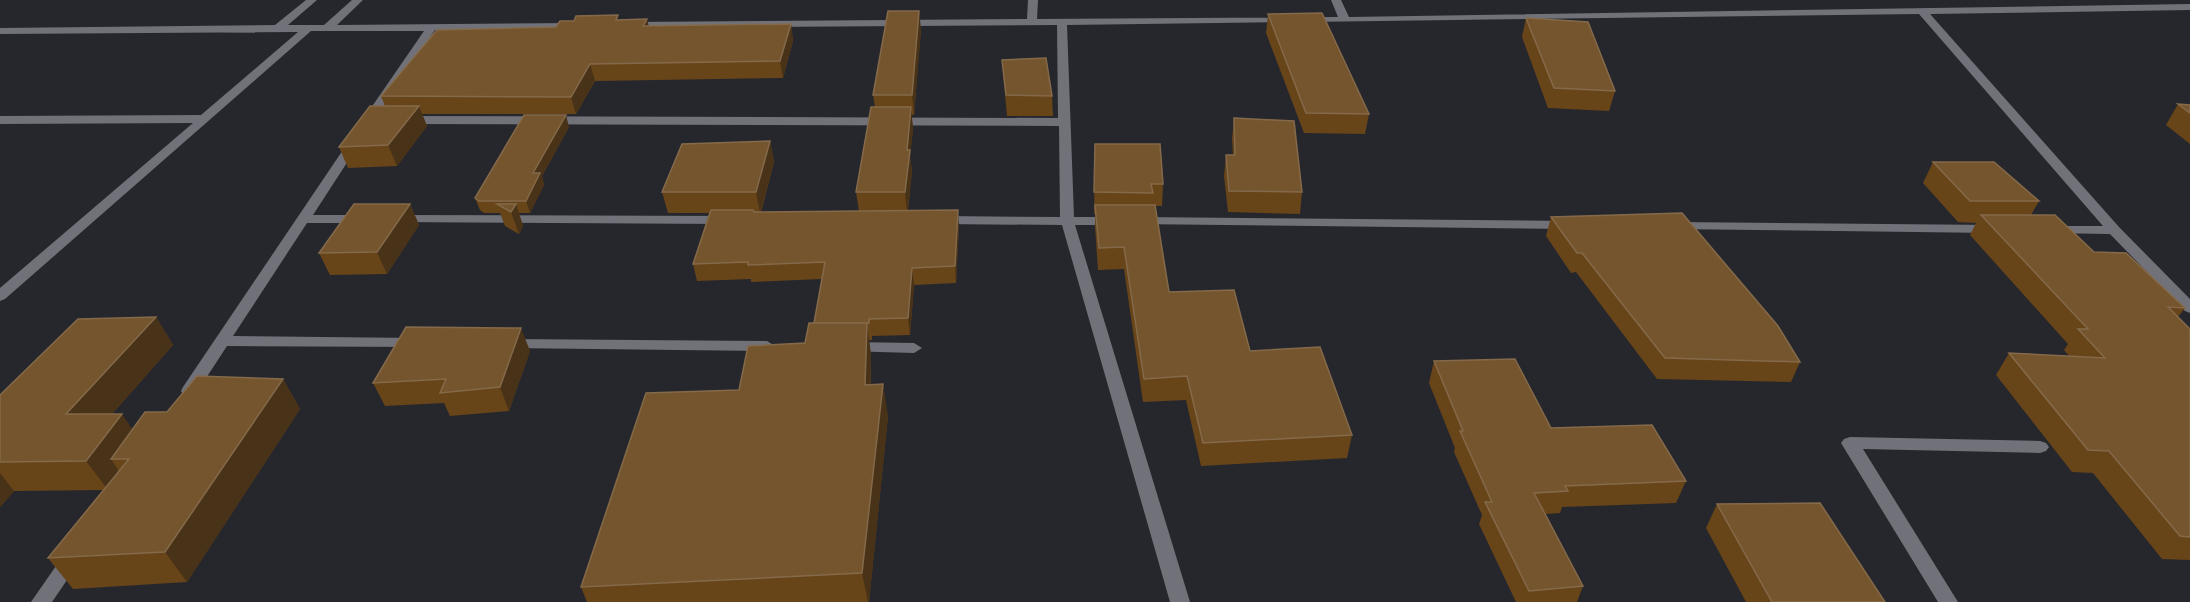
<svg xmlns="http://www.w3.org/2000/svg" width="2190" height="602" viewBox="0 0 2190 602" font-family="'PT Sans',sans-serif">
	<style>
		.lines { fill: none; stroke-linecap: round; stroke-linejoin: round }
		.minor { fill: #717279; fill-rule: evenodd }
		.wall { fill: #684419 }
		.shaded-wall { fill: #483218 }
		.building { fill: #74552e; stroke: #846a4a; stroke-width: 1.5 }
	</style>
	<rect width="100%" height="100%" fill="#26272d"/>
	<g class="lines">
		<!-- minor -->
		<g class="minor">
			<path d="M306,0h11l-29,25h36l28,-25h11l-26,25 239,-2 5,3 -5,3 -141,1 -63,94 -4,1 -6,-4 62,-90h-113l-306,268 -5,2v-13l193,-165 -193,1v-8l201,-1 97,-83 -298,2v-6l275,-3z"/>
			<path d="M1028,0h10l-1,19 301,-2 -7,-17h10l8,17 841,-13v6l-260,4 189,213 71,72v14l-5,-2 -75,-77 -62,-1 -2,-3 2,-3 5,-1h50l-184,-212 -852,11 7,192h40l7,4 -7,4h-39l115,377h-20l-108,-377 -122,-1 -7,-4 7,-4 120,1 -1,-91 -654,-2 -6,-4 6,-4 653,2 -1,-93 -427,3 -5,-3 5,-3 397,-3z"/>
			<path d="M355,137l6,4 -48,74h51l7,4 -7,4h-57l-74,113 183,2 8,5 -2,4 -195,-1 -32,49h-12l-2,-4 2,-4 166,-246z"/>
			<path d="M397,215l330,1 7,4 -7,4 -335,-2 -2,-3 2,-3z"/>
			<path d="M1138,217l432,4 7,4 -7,4 -437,-5 -2,-3 2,-3z"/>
			<path d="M1675,222l318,3 7,4 -7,4 -323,-4 -2,-3z"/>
			<path d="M509,339l258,2 8,5 -8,5 -264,-3 -2,-4 2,-4z"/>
			<path d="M851,342l63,1 8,5 -8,5 -69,-2 -2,-4 2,-4z"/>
			<path d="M1850,437l190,4 6,2 3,4 -3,4 -6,2 -177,-4 95,153h-20l-97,-159 3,-4z"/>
			<path d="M72,551l7,2 3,5 -30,44h-21l34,-49z"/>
		</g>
	</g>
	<!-- wall -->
	<g class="wall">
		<path d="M1268,14l101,100 -4,20 -61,-1 -38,-100z"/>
		<path d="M1526,18l89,73 -6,20 -61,-3 -26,-71z"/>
		<path d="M619,20l30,6 142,-2 2,17 -10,37 -188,3 -19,33h-154l5,12 -30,40 -49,2 -9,-21 46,-41 -4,-10 175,-69z"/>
		<path d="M921,29l-7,86h-3l2,13 -3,29 2,14 -4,39 51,16 -3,57 -42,2 -4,50 -38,1v4h-3l2,15v29l17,32 -19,186h-282l-6,-15 158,-197 66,-47 9,-20 8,-44 -71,3v-3l-54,2 -4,-17 16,-51h-41l-6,-21 108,-51 4,21 -13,50 98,-1 -3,-19 19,-85 -2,-12z"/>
		<path d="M1002,60l50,36 1,20h-46z"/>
		<path d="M2178,104l12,1v39l-24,-19z"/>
		<path d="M1234,118l68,74 -2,22 -72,-2 -4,-36 2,-21h7l-1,-16z"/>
		<path d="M569,127l-27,49 2,9 -14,28h-11l4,13 -4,8 -14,-8 -5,-13h-16l-4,-3 -5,-12z"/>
		<path d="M1095,144l68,40 -1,22h-7l14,86 81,59 102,84 -5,23 -146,8 -15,-66 -43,2 -19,-133 -26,1 -3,-44v-12h-1z"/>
		<path d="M1933,162l106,39 -8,14 63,37 91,56 -7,9 12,12v231l-28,-1 -69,-86 -21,-1 -76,-97 13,-22 61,4 -6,-7 4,-6 -98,-109 6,-12 -18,-1 -35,-39z"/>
		<path d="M410,204l9,21 -32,49 -57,1 -11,-22z"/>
		<path d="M1551,217l249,145 -9,20 -134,-3 -81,-107 -5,1 -25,-37z"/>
		<path d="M156,317l17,28 -61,69 21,15 34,-17 116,-33 17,30 -113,173 -114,7 -25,-31 55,-68 -89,1 -14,16v-112z"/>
		<path d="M530,351l-21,60 -59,5 -6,-13 -59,3 -12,-23z"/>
		<path d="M1434,361l117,67 135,53 -10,22 -114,4 -2,6 -15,1 38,72 -6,16h-61l-37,-78 3,-9 -28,-63 1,-4 -26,-65z"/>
		<path d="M1717,504l168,98h-139l-40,-74z"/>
	</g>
	<!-- shaded-wall -->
	<g class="shaded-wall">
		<path d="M919,11l2,18 -7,86 -2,-20z"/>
		<path d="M647,19l4,16 -8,-9z"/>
		<path d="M791,24l2,17 -10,37 -3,-17z"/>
		<path d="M590,64l5,17 -19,33 -5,-17z"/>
		<path d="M419,106l8,20 -30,40 -9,-21z"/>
		<path d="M911,107l2,21 -3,29 2,14 -5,43 -2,-22z"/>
		<path d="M566,115l3,12 -27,49 2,9 -14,28 -4,-12 7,-28z"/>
		<path d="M770,141l4,21 -14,51 -4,-21z"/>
		<path d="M410,204l9,21 -32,49 -10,-22z"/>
		<path d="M516,204l7,22 -4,8 -8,-22z"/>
		<path d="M958,210l1,16 -3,57 -1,-17z"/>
		<path d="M912,268l2,17 -4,50 -2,-17z"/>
		<path d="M156,317l17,28 -86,97 -21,-28z"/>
		<path d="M867,323l4,32 -1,62 -5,-32z"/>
		<path d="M521,328l9,23 -21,60 -9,-24z"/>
		<path d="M283,379l17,30 -113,173 -22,-30z"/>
		<path d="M883,384l5,32 -19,186h-1l-6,-29z"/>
		<path d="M122,414l19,28 -12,17h-18l9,14 -12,17 -22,-29z"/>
		<path d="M0,473l14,18 -14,16z"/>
	</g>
	<!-- building -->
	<g class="building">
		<path d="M888,11h31l-7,84h-39z"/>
		<path d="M1322,13l47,101 -63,-1 -38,-99z"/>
		<path d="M618,15l-2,5 31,-1 -4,7 148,-2 -11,37 -190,3 -19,33 -190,-1 56,-66 119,-3 4,-6h14l2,-5z"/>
		<path d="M1526,18l62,4 27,69 -61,-3z"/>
		<path d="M1046,58l6,38 -46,-1 -4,-35z"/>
		<path d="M2178,104l12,1v8z"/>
		<path d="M370,106h49l-31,39 -49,2z"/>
		<path d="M871,107h40l-4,43h3l-5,42h-49z"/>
		<path d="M524,115h42l-33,58h7l-14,28h-47l-4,-3z"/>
		<path d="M1234,118l60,3 8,71 -73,-1 -3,-36h9z"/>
		<path d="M770,141l-14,51h-94l20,-48z"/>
		<path d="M1095,144h65l3,40h-12l2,9 -59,-1z"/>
		<path d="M1933,162h61l45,39h-69z"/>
		<path d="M354,204h56l-33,48 -58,1z"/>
		<path d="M497,204h19l-5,8z"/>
		<path d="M1095,205h60l14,87 65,-2 16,61 70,-4 32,88 -149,8 -16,-67 -43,3 -20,-132 -25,1z"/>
		<path d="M711,210h42l1,2 204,-2 -3,56 -43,2 -4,50 -39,1v4h-55l11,-61 -77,3v-3l-55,2z"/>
		<path d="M1682,213l96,113 22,36 -135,-4 -83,-105h-5l-26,-36z"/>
		<path d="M1981,215h74l39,37 32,1 59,55 -17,-1 22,22v208l-10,-1 -71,-85 -21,-1 -79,-97 96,5 -27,-29h10z"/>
		<path d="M156,317l-90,97h56l-36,47 -86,1v-67l78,-76z"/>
		<path d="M809,323h58l-2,62 18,-1 -21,189 -281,14 65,-194 93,-3 9,-44 57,-3z"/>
		<path d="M406,327l115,1 -21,59 -60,6 6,-14 -73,4z"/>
		<path d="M1515,359l36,69 101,-3 34,56 -121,5 3,5 -34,2 49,93 -54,5 -44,-89h7l-32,-71h3l-29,-70z"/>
		<path d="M197,376l86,3 -118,173 -117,6 81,-99h-18l34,-47h22z"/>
		<path d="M1820,503l65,99h-113l-55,-98z"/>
	</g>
</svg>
